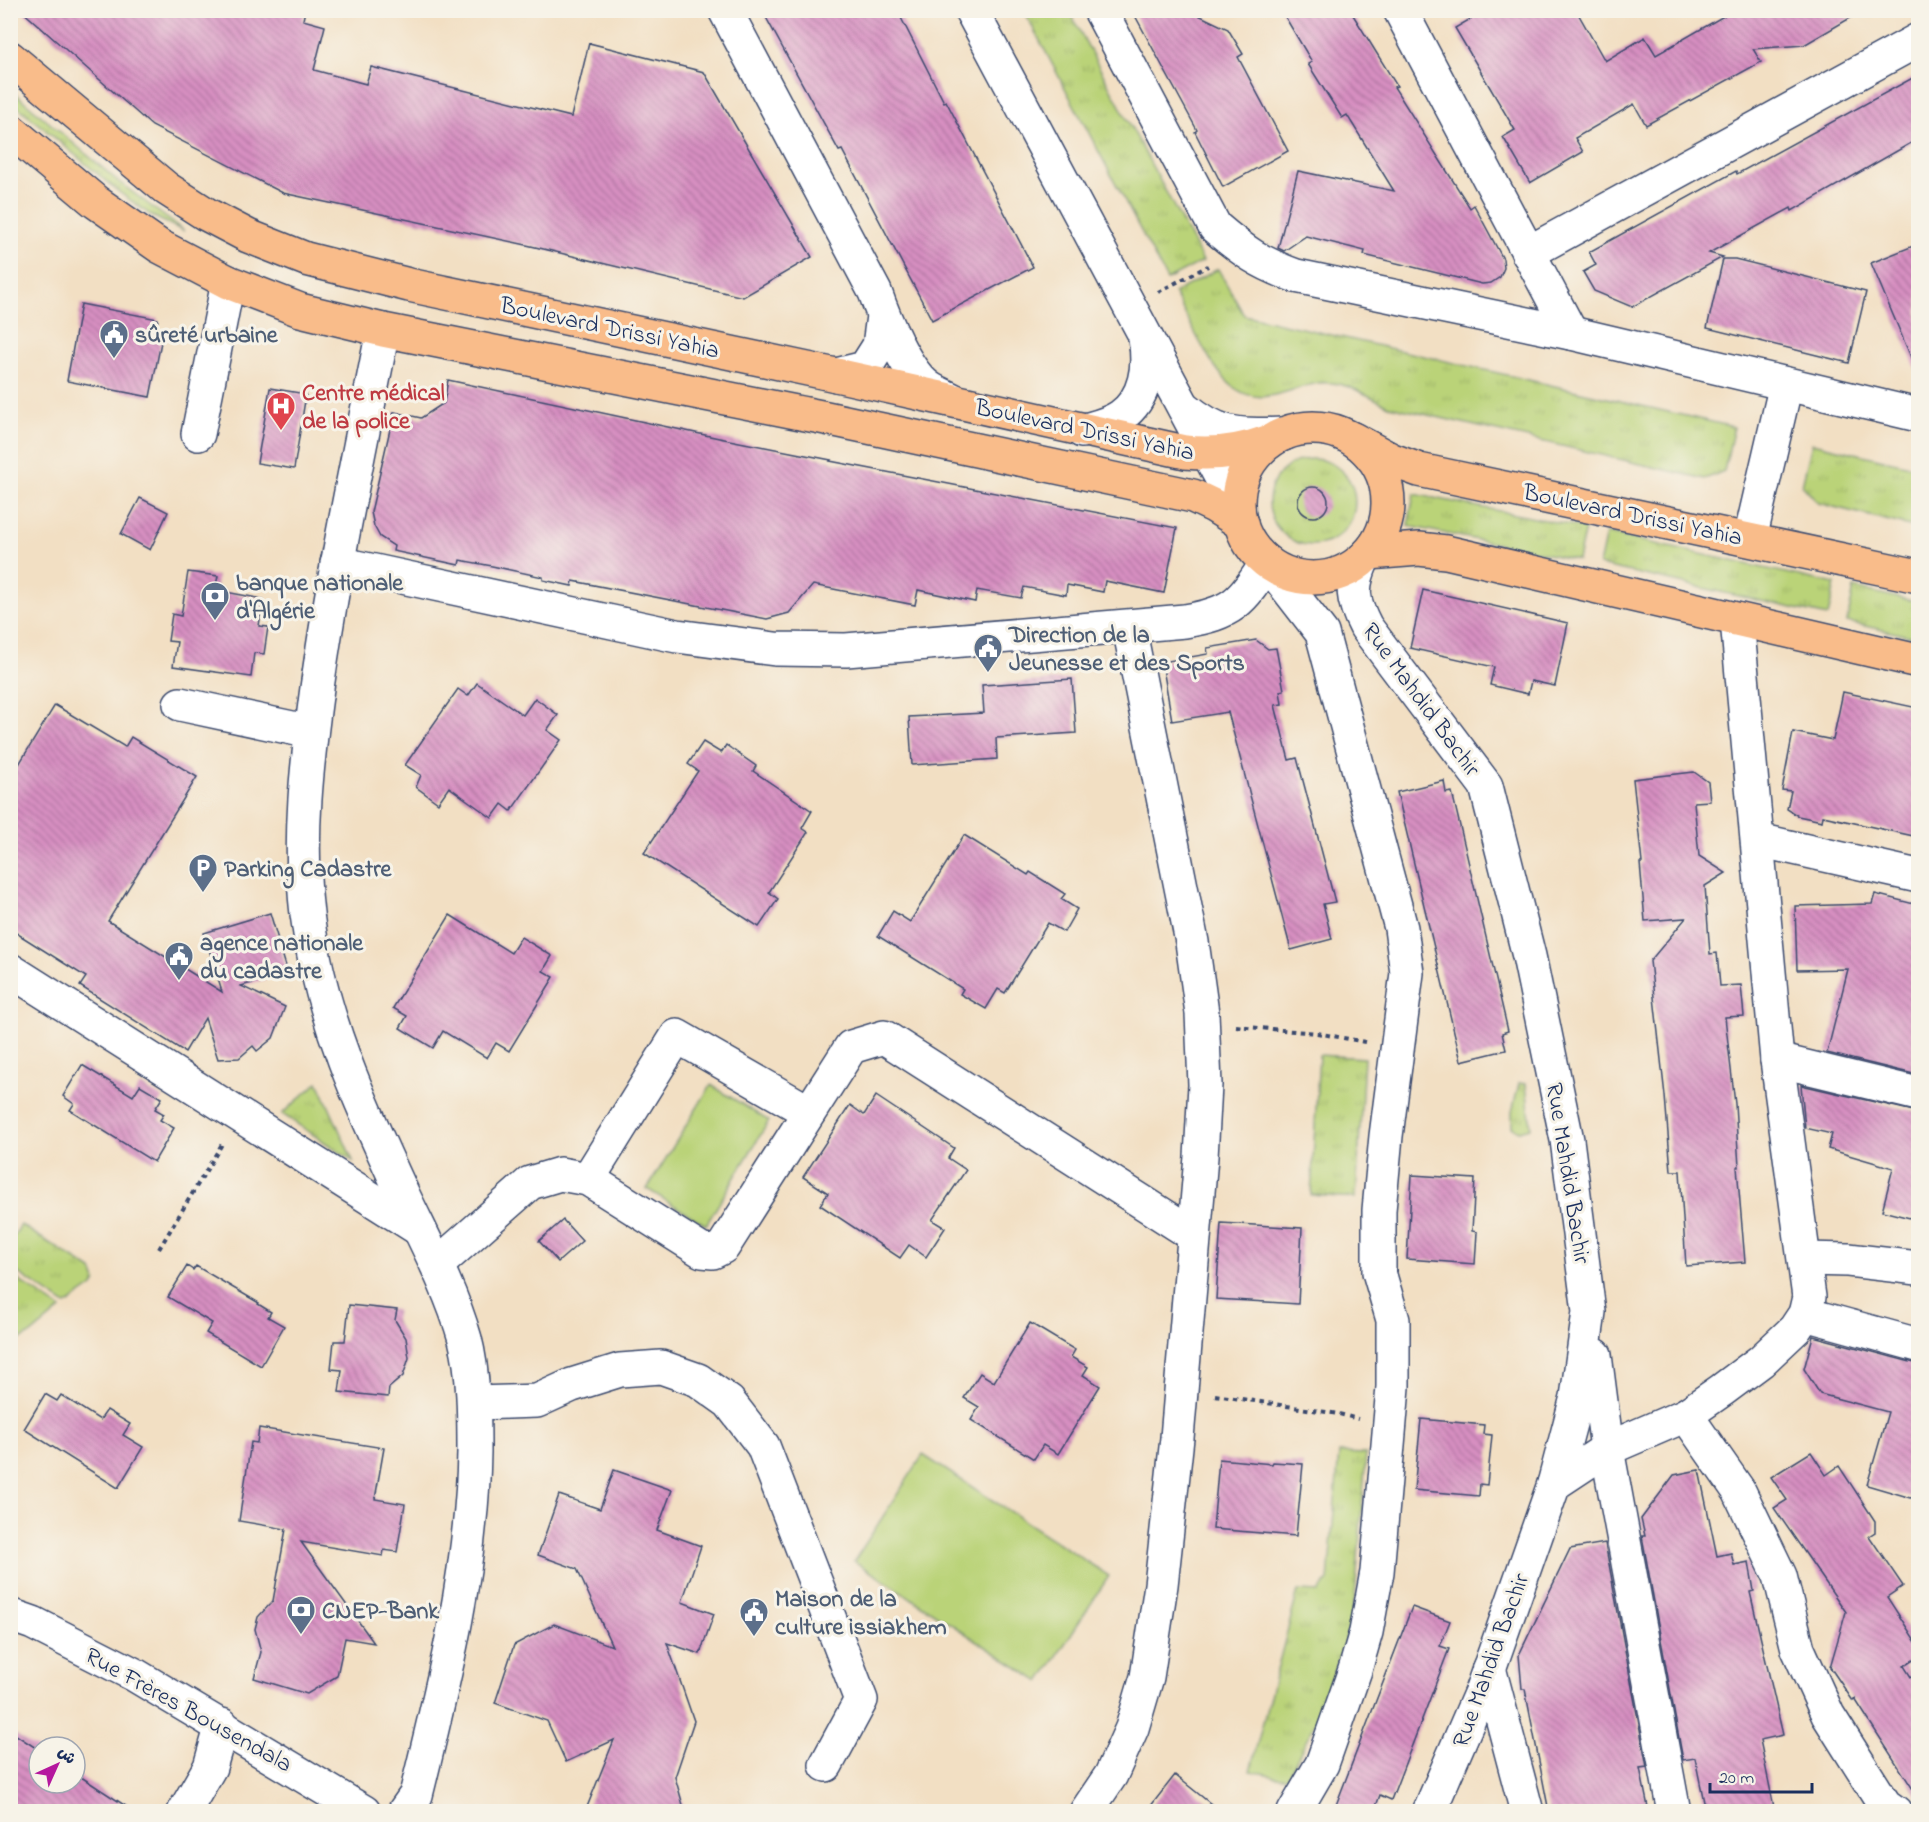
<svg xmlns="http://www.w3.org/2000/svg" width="1929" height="1822" viewBox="0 0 1929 1822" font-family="'Indie Flower','Playpen Sans Arabic',sans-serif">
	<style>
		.grass { fill: url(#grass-tufts); stroke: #6a816b; stroke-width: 1.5 }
		.garden { fill: #bad378; stroke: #6a816b; stroke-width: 1.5 }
		.building { fill: url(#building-back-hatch) }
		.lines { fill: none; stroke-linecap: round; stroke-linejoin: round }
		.minor-casing { stroke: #3b496d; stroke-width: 36 }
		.major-casing { stroke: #3b496d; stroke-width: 36 }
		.path { stroke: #3b496d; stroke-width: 4; stroke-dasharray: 4.5 4.5; stroke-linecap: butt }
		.minor { stroke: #fff; stroke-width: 33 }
		.major { stroke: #f9bc8a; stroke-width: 33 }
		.labels { text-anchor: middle; stroke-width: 6; stroke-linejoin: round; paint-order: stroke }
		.street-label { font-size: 24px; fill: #1b2f5e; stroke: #f7f3e8 }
		.service-label { font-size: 24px; font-weight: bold; fill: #4e5e75; stroke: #f7f3e8; text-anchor: start }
		.health-label { font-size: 24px; font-weight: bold; fill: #be3a42; stroke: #f7f3e8; text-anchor: start }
	</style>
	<defs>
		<pattern id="grass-tufts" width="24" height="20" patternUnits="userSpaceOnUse" patternTransform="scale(1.5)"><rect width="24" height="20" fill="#bad378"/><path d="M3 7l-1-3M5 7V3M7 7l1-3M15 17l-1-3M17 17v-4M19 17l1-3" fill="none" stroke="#9fb56a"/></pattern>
		<pattern id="building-back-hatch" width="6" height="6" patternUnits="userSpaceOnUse" patternTransform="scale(1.5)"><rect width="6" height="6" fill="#d78fc1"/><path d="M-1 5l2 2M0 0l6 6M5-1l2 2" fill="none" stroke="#ae75a0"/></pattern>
	</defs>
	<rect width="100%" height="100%" fill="#f7f3e8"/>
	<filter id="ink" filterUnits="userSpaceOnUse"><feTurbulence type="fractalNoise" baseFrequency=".0167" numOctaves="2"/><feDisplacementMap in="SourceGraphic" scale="12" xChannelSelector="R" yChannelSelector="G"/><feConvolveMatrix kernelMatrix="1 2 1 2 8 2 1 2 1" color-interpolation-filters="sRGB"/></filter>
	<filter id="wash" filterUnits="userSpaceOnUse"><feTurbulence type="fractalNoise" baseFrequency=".008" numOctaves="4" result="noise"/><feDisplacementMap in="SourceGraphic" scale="24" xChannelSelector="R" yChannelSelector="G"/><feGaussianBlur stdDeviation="1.35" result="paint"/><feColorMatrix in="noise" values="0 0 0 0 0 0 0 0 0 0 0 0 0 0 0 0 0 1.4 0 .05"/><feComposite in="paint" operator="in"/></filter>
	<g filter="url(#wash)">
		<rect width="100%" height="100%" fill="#f2dfc3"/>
		<!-- grass -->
		<g class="grass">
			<path d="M1024,11h45l134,250 -36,19z"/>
			<path d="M11,90l108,92 65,49 -32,-15 -33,-24 -108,-91z"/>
			<path d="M1218,269l26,46 490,112 -10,44 -19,8 -316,-73c-21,-10 -44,-26 -69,-23 -27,3 -57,25 -84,6 -24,-16 -47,-69 -62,-96z"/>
			<path d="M1812,443l106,25v60l-100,-25 -16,-18z"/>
			<circle cx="1312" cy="502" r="43"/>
			<path d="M1414,494l171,34 -7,32 -170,-34z"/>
			<path d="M1606,533l229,51 -7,32 -229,-51z"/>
			<path d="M1854,588l64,14v36l-71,-16z"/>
			<path d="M1319,1055l45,3 -8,140 -45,-3z"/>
			<path d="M318,1082l35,79 -71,-47z"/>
			<path d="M1519,1083l7,1 5,44 -12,3 -7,-4v-15z"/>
			<path d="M21,1225l71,45 4,11 -3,5 -27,19 -55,-37v-28z"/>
			<path d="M11,1275l50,34 -30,25 -10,5 -10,-1z"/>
			<path d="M1339,1453l27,1 -11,143 -7,34 -31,89 -30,58 -37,-7 48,-180 20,1 10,-11z"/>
		</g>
		<!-- garden -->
		<g class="garden">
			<path d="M711,1085l58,36 -63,104 -59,-36z"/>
			<path d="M923,1455l186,121 -69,106 -186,-121z"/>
		</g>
		<g id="blocks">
			<!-- building -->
			<g class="building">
				<path d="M21,10h284l-2,10 22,6 -11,44 52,14 5,-17 200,50 18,-74 115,29 108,185 -69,40 -212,-51 -248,-53 -131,-67z"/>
				<path d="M762,10h135l47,92 2,-1 87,166 -101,53 -90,-170 -3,1z"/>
				<path d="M1132,10h56l40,19 15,25 -5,3 50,94 -65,36 -28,-55 2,-2z"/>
				<path d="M1281,10h69l47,76 -3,1 76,121 4,-3 29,54 1,9 -4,9 -9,6 -9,1 -118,-29 1,-4 -59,-15 -22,15 -6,-3 20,-77 96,20 -47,-76 -5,3 -34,-54 4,-2z"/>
				<path d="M1486,10h90l29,51 40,-24 11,18 78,-45h130l-60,35 -51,4 8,13 -115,63 -12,-21 -59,34 8,14 -53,31 -27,-46 12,-7 -60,-102z"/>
				<path d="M1918,75v64l-126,72 -1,-3 -82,45 14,4 -91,50 -38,-16 -11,-19 13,-7 -7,-13 147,-81 1,3z"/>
				<path d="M1918,244v130l-47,-111z"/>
				<path d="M1723,259h12l131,33 -17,71 -142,-35z"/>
				<path d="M81,304l77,15 -3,17 7,1 -12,60 -83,-16z"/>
				<path d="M448,380l271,58 112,22 -1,1 347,67 -13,65 -59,-12 -2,11 -36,-7 -1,10 -42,-8 -3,11 -44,-8 -2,12 -57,-12 -3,15 -102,-20 -24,28 -22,6 -194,-38 -1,5 -29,-6v-3l-51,-11 -32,-6 -1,5 -66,-14 1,-5 -14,-9 -6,-11 -3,-14 23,-100 27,6 23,-15z"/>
				<path d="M270,388l36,6 -12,75 -37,-6z"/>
				<circle cx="1313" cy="502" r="15"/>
				<path d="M140,498l28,14 -18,38 -29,-16z"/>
				<path d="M188,572l30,4 -3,14 48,9 -4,27 9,1 -4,27 -10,-1 -3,24 -78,-11 4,-24 -9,-1 4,-27 9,2z"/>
				<path d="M1423,590l145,33 -13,63 -24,-5 -3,13 -38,-9 4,-18 -84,-19z"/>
				<path d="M1256,640l12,9 8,-1 8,42 -4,1 2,13 -7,1 14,55 8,-2 38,144 -12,2 9,35 -41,11 -63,-238 -56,9 -10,-59 46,-8 -1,-6z"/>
				<path d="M1072,679l4,54 -80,5 1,21 -85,6 -3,-48 75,-4 -2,-28z"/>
				<path d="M477,683l46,32 12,-17 23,17 -11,15 14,10 -50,71 -9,-7 -10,14 -43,-31 -11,16 -22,-16 5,-12 -16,-10 53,-76 10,7z"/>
				<path d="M1843,692l75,16v129l-95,-21 -1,5 -24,-5 -11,-7 4,-18 -9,-1 11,-58 40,8z"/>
				<path d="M55,705l70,42 6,-10 66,40 -89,144 114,71 -18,-59 66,-20 18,60 -47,13 44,21 -12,31 -16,13 -4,-5 -14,12 -21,1 -13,-41 -20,34 -105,-66 6,-9 -76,-48v-150z"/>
				<path d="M703,742l18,11 5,-8 30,21 -3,5 59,40 -10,17 6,4 -39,60 9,7 -19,28 -115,-74 54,-82 -10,-7z"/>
				<path d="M1694,772l14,10 2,19 -16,1 5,54 27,17 -21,13 5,68 7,-1 3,33 21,-1 3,31 -19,1 10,87 4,63h-2l8,95 -59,4 -6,-95h-9l-6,-75 -15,-135 36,-43 -41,3 -5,-58h2l-9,-84z"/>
				<path d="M1444,781l2,12 6,-1 56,239 -6,2 4,17 -45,11 -64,-269z"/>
				<path d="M964,835l64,40 2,-3 35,22 -4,5 16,10 -13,23 -16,-9 -43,70 -7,-4 -12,20 -26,-15 3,-5 -85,-53 15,-25 17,11z"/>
				<path d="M1875,894l43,11v170l-91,-22 21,-84 -51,1 -2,-64 77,-2z"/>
				<path d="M450,915l61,38 10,-16 31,19 -9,15 11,6 -45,74 -13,-8 -9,15 -44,-27 -10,17 -33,-20 7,-12 -14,-8z"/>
				<path d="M82,1065l51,31 7,-11 22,13 -7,11 9,5 -4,6 14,8 -20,34 -84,-52 4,-6 -11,-8z"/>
				<path d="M1801,1085l117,27v108l-36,-9 11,-43 -65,-19 4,-15 -27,-6z"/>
				<path d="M876,1096l78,52 -6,10 18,12 -34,50 13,8 -19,29 -17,-12 -9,13 -80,-53 8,-12 -25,-16 47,-72 14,10z"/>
				<path d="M1412,1175l63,4 -3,52 5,1 -2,32 -68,-5z"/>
				<path d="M563,1220l19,21 -24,21 -19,-21z"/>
				<path d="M1221,1223l81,5 -4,76 -82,-5z"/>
				<path d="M187,1266l6,4 3,-4 63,37 -1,1 13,8 -3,5 16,9 -23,40 -55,-33 6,-10 -44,-26z"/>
				<path d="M349,1305l48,5 -2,10 11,18 3,20 -6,18 -14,12 -1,9 -49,-5 3,-22 -11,-1 3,-28h11z"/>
				<path d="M1030,1323l45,27 -4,7 17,10 -5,8 17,11 -42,68 -15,-9 -9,14 -63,-39 8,-13 -15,-9 16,-25 14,9z"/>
				<path d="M1813,1336l105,28v136l-51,-15 21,-73 -68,-18 -16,-25z"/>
				<path d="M45,1394l12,7 4,-6 39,25 7,-10 23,14 -7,11 20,12 -25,41 -94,-59z"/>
				<path d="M1421,1419l63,6 -1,9 9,1 -5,50 -7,-1 -1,12 -65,-6z"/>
				<path d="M259,1428l125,20 -9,51 30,5 -8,48 -13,-2 -1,6 -82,-14 73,101 -29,-5 -8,38 -30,18 -53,-16 7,-26 -6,-23 3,-12 15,-16 13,-72 -47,-8 12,-79 6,1z"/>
				<path d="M1811,1452l15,23 13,-9 36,55v11l-6,4 34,50 -16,11 31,48v12l-14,9 14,22v109l-63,-98 -2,2 -23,-34 16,-55 -72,-104 13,-8 -16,-23z"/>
				<path d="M1219,1459l53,5 1,-2 30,2 -7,72 -83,-7z"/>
				<path d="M614,1470l58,20 -15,40 44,16 -19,56 32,12 -14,40 -33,-11 27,78 -19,56 10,35h-100l29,-72 -48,22 -19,-41 -52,-18 19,-58 40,-21 58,22 -35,-77 -39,-14 21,-60 41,14z"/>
				<path d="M1699,1470l18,86 14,-3 3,12 15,-3 5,29 -4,1 33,143 -23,5 15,72h-69l-11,-54 -12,2 -41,-224h3l-4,-17 33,-44z"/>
				<path d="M1605,1543l42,224 -7,1 9,44h-100l-24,-123h-3l-3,-34 51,-106z"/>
				<path d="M1412,1607l38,14 -10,25 9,3 -58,151 -11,-5 -6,17h-23l-15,-7z"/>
				<path d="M10,1731l29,19v33h36v-10l60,39h-125z"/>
				<path d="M1175,1775l46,37h-75z"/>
			</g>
		</g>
	</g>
	<g filter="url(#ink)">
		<use href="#blocks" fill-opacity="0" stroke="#3b496d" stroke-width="1.5"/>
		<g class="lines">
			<!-- minor casing -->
			<g class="minor-casing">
				<g id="minor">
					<path d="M725,10l150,282c9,26 30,78 53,95 7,5 17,9 25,13"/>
					<path d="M971,10l267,499"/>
					<path d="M1100,10l115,217c29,25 45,36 81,49l275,57 347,82"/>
					<path d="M1400,10l171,323"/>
					<path d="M1528,253l390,-213"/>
					<path d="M383,330c-23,119 -49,238 -66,358 -10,75 -19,150 -10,226 13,103 55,193 98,285 22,46 46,91 60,140 9,34 9,77 9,113 -2,117 -30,230 -58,343l-12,17"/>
					<path d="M836,375l29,-7 14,-22 4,-30"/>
					<path d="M1184,407c36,30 54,28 99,27"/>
					<path d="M1082,431c13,-4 28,-7 39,-15 25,-18 29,-50 24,-78"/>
					<path d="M198,434l30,-152"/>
					<path d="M1750,539l36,-155"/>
					<path d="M1363,559c-13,29 -11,41 3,68l120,159 43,170 38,184 22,172 -12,85 -23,87 -72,205 -53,123"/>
					<path d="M337,563l340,73 98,13 71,1 339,-29c47,-8 57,-18 82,-59l55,71 79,295 6,45 -21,163 -7,74v62l14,48v67l-16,185 -11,60 -11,38 -33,94 -28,48"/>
					<path d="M180,704l131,28"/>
					<path d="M1758,840l160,36"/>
					<path d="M10,970l409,259"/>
					<path d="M1777,1060l141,34"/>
					<path d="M588,1179l89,-143 132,76"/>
					<path d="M1805,1259l43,1 70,8"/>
					<path d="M438,1264l92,-81 30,-9 28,5 114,72 11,1 10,-5 128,-200 33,-10 310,198"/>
					<path d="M1805,1314l113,31"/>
					<path d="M1595,1355l12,94 67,363"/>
					<path d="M474,1403l63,-2 35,-16 48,-15 41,-3 37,13 31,22 34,44 98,254 -35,65"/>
					<path d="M1686,1415l53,76 41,85 18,73 30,66 57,90 10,7"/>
					<path d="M1554,1484l53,-35 79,-34 36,-25 39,-29 34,-32 10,-15 4,-17 -32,-237 -40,-440"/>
					<path d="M10,1615l23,8 102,52 229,137"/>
					<path d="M1489,1668l38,144"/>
					<path d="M184,1812l26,-45 12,-42"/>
					<path d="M1086,1812l25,-37 21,-47 15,-51 14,-92 16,-147 24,-281 4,-72 -3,-72 -10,-71 -63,-315"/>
				</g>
			</g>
			<!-- major casing -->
			<g class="major-casing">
				<g id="major">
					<path d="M10,58l157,131 39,25 42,22 58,23 103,26 427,90 349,77c29,3 55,0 82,-10"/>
					<path d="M10,130l86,72 63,44 69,36 72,28 83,20 443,88 367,78 21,10 27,17"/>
					<circle cx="1313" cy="503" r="75"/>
					<path d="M1353,439l39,21 27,10 499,106"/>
					<path d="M1369,553l50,-4 27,3 472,109"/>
				</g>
			</g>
			<!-- path -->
			<g class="path">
				<path d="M1158,292l50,-26"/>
				<path d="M1236,1026l81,7 48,9"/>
				<path d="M159,1249l63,-105"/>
				<path d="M1215,1395l124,19 19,5"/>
			</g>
			<!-- minor -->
			<use href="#minor" class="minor"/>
			<!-- major -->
			<use href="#major" class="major"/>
		</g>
	</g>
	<!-- icons -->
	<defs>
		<g id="civic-pin" transform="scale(1.5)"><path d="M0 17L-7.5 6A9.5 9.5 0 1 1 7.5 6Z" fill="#5c6f8a" stroke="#f7f3e8"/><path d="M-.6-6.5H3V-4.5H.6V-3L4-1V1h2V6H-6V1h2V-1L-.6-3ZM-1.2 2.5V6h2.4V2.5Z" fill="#fff"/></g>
		<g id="hospital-pin" transform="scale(1.5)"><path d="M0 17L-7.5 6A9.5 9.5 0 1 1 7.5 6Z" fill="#e0444e" stroke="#f7f3e8"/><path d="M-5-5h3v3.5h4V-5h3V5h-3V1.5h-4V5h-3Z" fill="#fff"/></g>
		<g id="bank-pin" transform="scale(1.5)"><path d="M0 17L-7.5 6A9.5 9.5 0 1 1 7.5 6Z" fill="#5c6f8a" stroke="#f7f3e8"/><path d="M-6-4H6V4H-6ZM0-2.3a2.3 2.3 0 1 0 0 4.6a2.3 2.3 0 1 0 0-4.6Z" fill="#fff"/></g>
		<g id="parking-pin" transform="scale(1.5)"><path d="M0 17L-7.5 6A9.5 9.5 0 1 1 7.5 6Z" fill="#5c6f8a" stroke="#f7f3e8"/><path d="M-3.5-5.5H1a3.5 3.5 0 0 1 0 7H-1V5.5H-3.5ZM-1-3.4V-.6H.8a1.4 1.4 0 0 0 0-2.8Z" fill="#fff"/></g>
	</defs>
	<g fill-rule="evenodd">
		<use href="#civic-pin" x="114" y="334"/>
		<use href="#hospital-pin" x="281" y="406"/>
		<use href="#bank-pin" x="215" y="596"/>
		<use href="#civic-pin" x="988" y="648"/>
		<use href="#parking-pin" x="203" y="868"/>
		<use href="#civic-pin" x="179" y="956"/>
		<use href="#bank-pin" x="301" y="1610"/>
		<use href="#civic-pin" x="754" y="1612"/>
	</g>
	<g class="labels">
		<!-- street labels -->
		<g class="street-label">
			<text transform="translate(610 327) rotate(12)" y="8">Boulevard Drissi Yahia</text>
			<text transform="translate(1085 429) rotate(12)" y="8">Boulevard Drissi Yahia</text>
			<text transform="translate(1633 514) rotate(12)" y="8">Boulevard Drissi Yahia</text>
			<text transform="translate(1422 699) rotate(54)" y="8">Rue Mahdid Bachir</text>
			<text transform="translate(1569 1173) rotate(81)" y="8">Rue Mahdid Bachir</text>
			<text transform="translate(1490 1660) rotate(-70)" y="8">Rue Mahdid Bachir</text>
			<text transform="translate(189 1709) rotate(29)" y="8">Rue Frères Bousendala</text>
		</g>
		<!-- service labels -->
		<g class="service-label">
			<text x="135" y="342">sûreté urbaine</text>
			<text x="236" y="590">banque nationale<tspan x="236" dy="28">d'Algérie</tspan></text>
			<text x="1009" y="642">Direction de la<tspan x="1009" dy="28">Jeunesse et des Sports</tspan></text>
			<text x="224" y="876">Parking Cadastre</text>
			<text x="200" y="950">agence nationale<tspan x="200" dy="28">du cadastre</tspan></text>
			<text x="775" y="1606">Maison de la<tspan x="775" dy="28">culture issiakhem</tspan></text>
			<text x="322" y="1618">CNEP-Bank</text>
		</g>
		<!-- health labels -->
		<g class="health-label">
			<text x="302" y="400">Centre médical<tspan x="302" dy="28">de la police</tspan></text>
		</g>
	</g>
	<!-- margin -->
	<rect width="1929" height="1822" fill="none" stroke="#f7f3e8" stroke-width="36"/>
	<!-- north arrow -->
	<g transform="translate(57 1765) rotate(45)"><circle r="28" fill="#f7f3e8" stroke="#9fa5b1" stroke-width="1.5"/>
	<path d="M0-4.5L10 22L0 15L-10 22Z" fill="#b5179e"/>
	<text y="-9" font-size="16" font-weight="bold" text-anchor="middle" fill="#1b2f5e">ش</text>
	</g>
	<!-- scale -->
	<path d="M1710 1783v9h102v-9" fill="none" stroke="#1b2f5e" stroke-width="3"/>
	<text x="1719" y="1783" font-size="18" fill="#1b2f5e" stroke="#f7f3e8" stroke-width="4.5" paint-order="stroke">20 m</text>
</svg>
